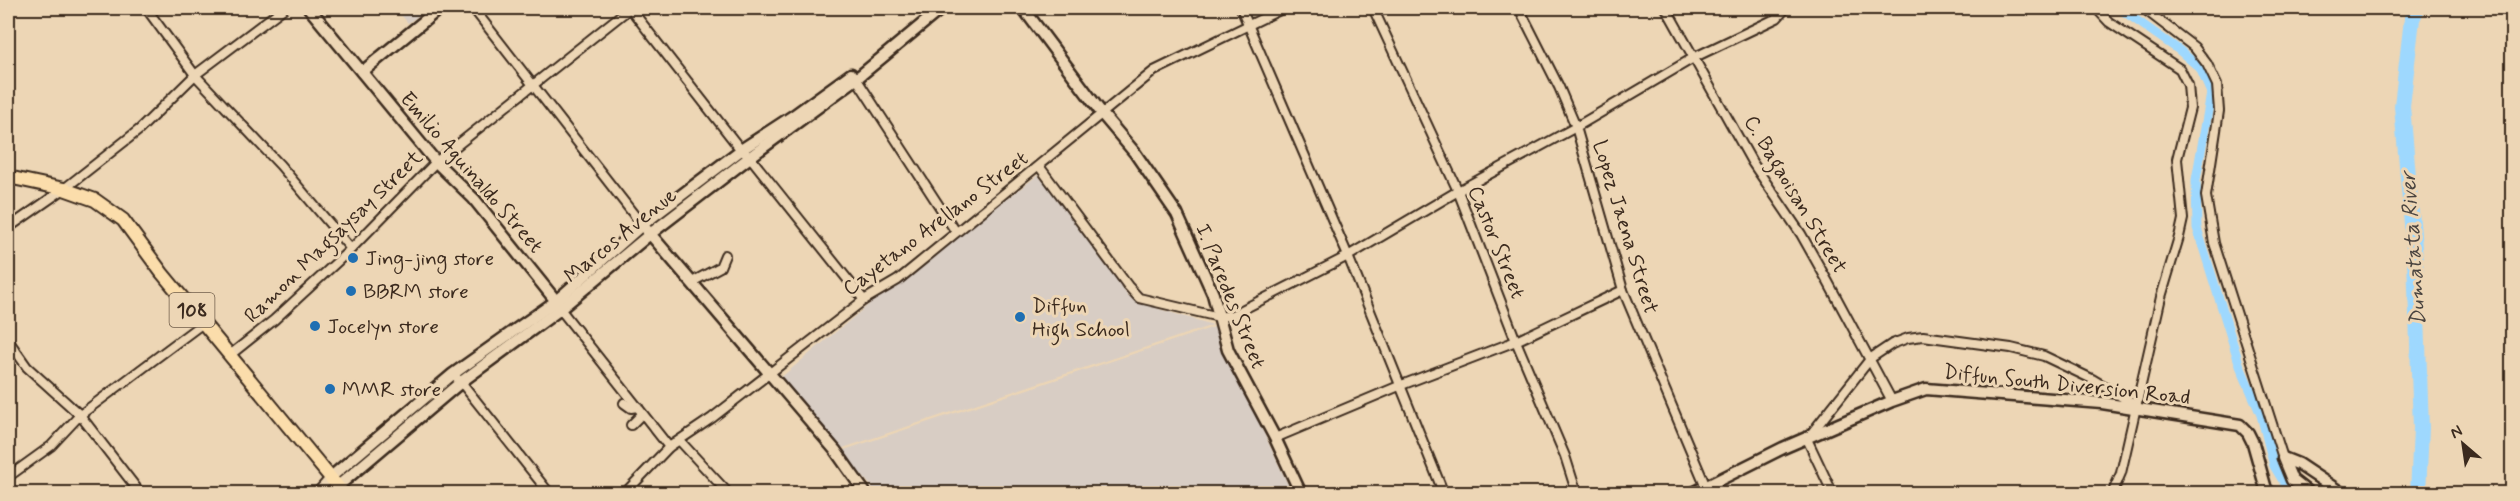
<svg xmlns="http://www.w3.org/2000/svg" width="2520" height="501" viewBox="0 0 2520 501" font-family="Mynerve,sans-serif">
	<style>
		.built { fill: #d8cdc4 }
		.lines { fill: none; stroke-linecap: round; stroke-linejoin: round }
		.canal { stroke: #9ed8fe; stroke-width: 9 }
		.river { stroke: #9ed8fe; stroke-width: 16 }
		.street-casing { stroke: #3b2a1e; stroke-width: 12 }
		.secondary-casing { stroke: #3b2a1e; stroke-width: 15 }
		.primary-casing { stroke: #3b2a1e; stroke-width: 16 }
		.street { stroke: #edd6b5; stroke-width: 8 }
		.secondary { stroke: #edd6b5; stroke-width: 10 }
		.primary { stroke: #fbddab; stroke-width: 12 }
		.poi-dot { fill: #1f6fb2; stroke: #edd6b5; stroke-width: 2 }
		.labels { text-anchor: middle; stroke-width: 6; stroke-linejoin: round; paint-order: stroke }
		.shield { fill: #edd6b5; stroke: #705e4b; stroke-width: 1.5 }
		.shield-label { font-size: 20px; font-weight: bold; fill: #3b2a1e }
		.street-label { font-size: 21px; fill: #3b2a1e; stroke: #edd6b5 }
		.poi-label { font-size: 21px; fill: #3b2a1e; stroke: #edd6b5; text-anchor: start }
		.water-label { font-size: 22px; font-style: italic; fill: #4a4440; stroke: #edd6b5 }
	</style>
	<rect width="100%" height="100%" fill="#edd6b5"/>
	<filter id="ink" filterUnits="userSpaceOnUse"><feTurbulence type="fractalNoise" baseFrequency=".0167" numOctaves="2"/><feDisplacementMap in="SourceGraphic" scale="12" xChannelSelector="R" yChannelSelector="G"/><feConvolveMatrix kernelMatrix="1 2 1 2 8 2 1 2 1" color-interpolation-filters="sRGB"/></filter>
	<g filter="url(#ink)">
		<!-- built -->
		<g class="built">
			<path d="M395,8h34l-21,15z"/>
			<path d="M1038,175l50,61 39,59 32,14 54,16 -373,124 -61,-70 94,-78z"/>
			<path d="M1214,327l78,166h-415l-36,-42z"/>
		</g>
		<g class="lines">
			<!-- canal -->
			<path class="canal" d="M2119,8l60,42 21,18 11,25 -15,87 1,48 43,138 21,49 13,51 17,28"/>
			<!-- river -->
			<path class="river" d="M2417,8l-5,11 -10,87 13,153 6,169 -3,66"/>
			<!-- street casing -->
			<g class="street-casing">
				<g id="street">
					<path d="M146,8l49,67 85,90 71,84"/>
					<path d="M473,8l169,217"/>
					<path d="M630,8l111,142 9,7 114,143"/>
					<path d="M1241,8l107,248 96,238"/>
					<path d="M1373,8l85,183 58,150 49,115 12,38"/>
					<path d="M1519,8l40,79 17,40 47,163 86,204"/>
					<path d="M1666,8l86,154 49,72 27,48 64,119"/>
					<path d="M2096,8l13,14 71,47 8,16 2,23 -13,51 6,60 -4,18 -18,60 -40,176 -9,21"/>
					<path d="M2143,8l51,39 13,17 10,21 2,26 -13,85 8,47 69,215"/>
					<path d="M854,75l102,157"/>
					<path d="M1039,166l89,120 11,12 80,19 13,-2 116,-59 110,-65 118,-64 119,-70 82,-39 9,-10"/>
					<path d="M8,228l56,-39 75,-59 56,-55 89,-67"/>
					<path d="M692,282l28,-15 5,-12"/>
					<path d="M557,305l112,142"/>
					<path d="M8,340l19,27 53,48 61,79"/>
					<path d="M230,355l44,-35 77,-71 85,-87 194,-154"/>
					<path d="M453,374l8,8 89,112"/>
					<path d="M624,403l7,5 7,-1"/>
					<path d="M631,425l11,-11"/>
					<path d="M1275,438l124,-52 117,-45 107,-51"/>
					<path d="M680,441l49,53"/>
					<path d="M8,477l43,-31 29,-31 123,-92"/>
					<path d="M316,494l15,-17"/>
					<path d="M624,494l45,-47 43,-29 152,-118 34,-20 256,-209 130,-63"/>
					<path d="M1833,494l-26,-55 64,-81 21,-14 16,-6 15,-2 88,12 33,8 48,23 45,27"/>
				</g>
			</g>
			<!-- secondary casing -->
			<g class="secondary-casing">
				<g id="secondary">
					<path d="M309,8l127,154 38,37 82,102"/>
					<path d="M1023,8l80,107 32,38 42,61 36,80 15,56 47,88 26,56"/>
					<path d="M362,72l78,-64"/>
					<path d="M646,229l189,221 31,44"/>
					<path d="M331,477l122,-103 103,-73 86,-76 99,-75 52,-34 58,-42"/>
					<path d="M338,486l123,-104 98,-72 91,-76 100,-77 106,-78 86,-71"/>
					<path d="M1691,494l92,-46 109,-47 34,-12 176,14 138,22 8,8 5,10 13,46 6,5"/>
					<path d="M2310,494l-18,-14 -9,-22 15,6 45,30"/>
				</g>
			</g>
			<!-- primary casing -->
			<g class="primary-casing">
				<path id="primary" d="M8,177l56,12 31,11 28,20 39,53 182,221"/>
			</g>
			<!-- street -->
			<use href="#street" class="street"/>
			<!-- secondary -->
			<use href="#secondary" class="secondary"/>
			<!-- primary -->
			<use href="#primary" class="primary"/>
		</g>
	</g>
	<!-- markers -->
	<g class="poi-dot">
		<circle cx="353" cy="258" r="6"/>
		<circle cx="351" cy="291" r="6"/>
		<circle cx="1020" cy="317" r="6"/>
		<circle cx="315" cy="326" r="6"/>
		<circle cx="330" cy="389" r="6"/>
	</g>
	<g class="labels">
		<!-- shield labels -->
		<rect class="shield" x="169.5" y="293" width="45" height="34" rx="4.5"/>
		<g class="shield-label">
			<text x="192" y="317">108</text>
		</g>
		<!-- street labels -->
		<g class="street-label">
			<text transform="translate(472 172) rotate(49)" y="7">Emilio Aguinaldo Street</text>
			<text transform="translate(1796 194) rotate(59)" y="7">C. Bagaoisan Street</text>
			<text transform="translate(935 223) rotate(-37)" y="7">Cayetano Arellano Street</text>
			<text transform="translate(1626 227) rotate(73)" y="7">Lopez Jaena Street</text>
			<text transform="translate(620 235) rotate(-39)" y="7">Marcos Avenue</text>
			<text transform="translate(333 236) rotate(-44)" y="7">Ramon Magsaysay Street</text>
			<text transform="translate(1497 242) rotate(68)" y="7">Castor Street</text>
			<text transform="translate(1231 296) rotate(68)" y="7">I. Paredes Street</text>
			<text transform="translate(2067 384) rotate(6)" y="7">Diffun South Diversion Road</text>
		</g>
		<!-- poi labels -->
		<g class="poi-label">
			<text x="365" y="265">Jing-jing store</text>
			<text x="363" y="298">BBRM store</text>
			<text x="1032" y="312">Diffun<tspan x="1032" dy="24">High School</tspan></text>
			<text x="327" y="333">Jocelyn store</text>
			<text x="342" y="396">MMR store</text>
		</g>
		<!-- water labels -->
		<g class="water-label">
			<text transform="translate(2412 249) rotate(-94)" y="8">Dumatata River</text>
		</g>
	</g>
	<!-- margin -->
	<rect width="2520" height="501" fill="none" stroke="#edd6b5" stroke-width="30"/>
	<rect x="15" y="15" width="2490" height="471" fill="none" stroke="#3b2a1e" stroke-width="2" filter="url(#ink)"/>
	<!-- north arrow -->
	<g transform="translate(2463 444) rotate(331)" stroke="#edd6b5" stroke-width="4.5" paint-order="stroke">
	<path d="M0-4.5L10 22L0 15L-10 22Z" fill="#3b2a1e"/>
	<text y="-9" font-size="16" font-weight="bold" text-anchor="middle" fill="#3b2a1e">N</text>
	</g>
</svg>
